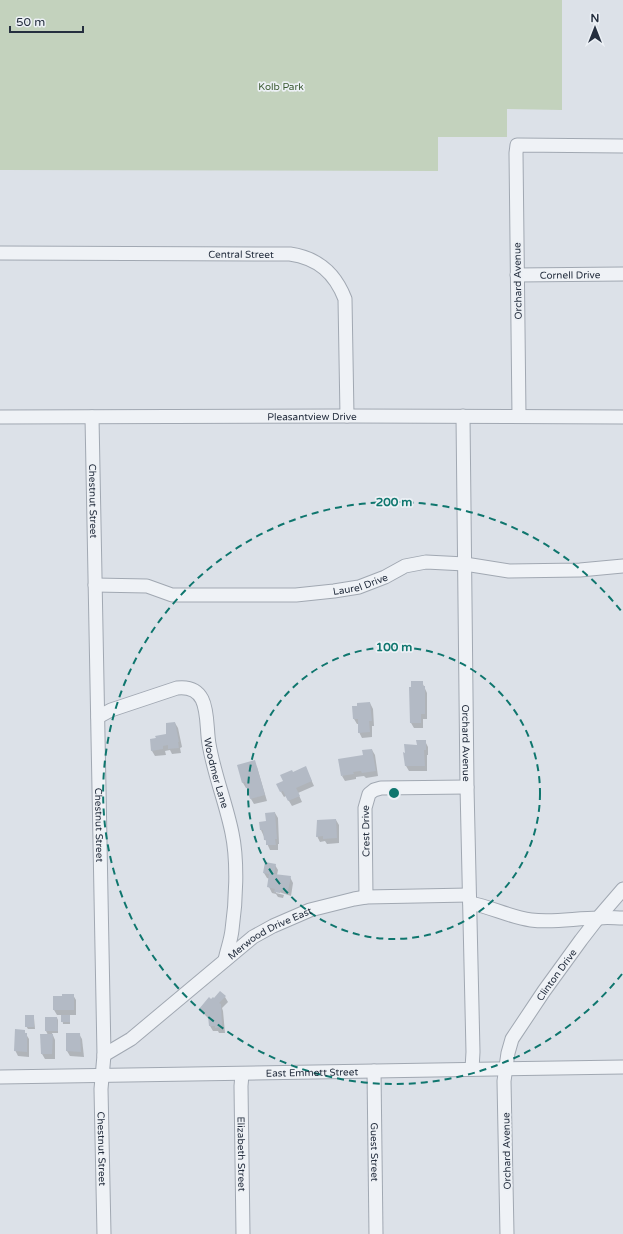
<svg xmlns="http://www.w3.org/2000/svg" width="623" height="1234" viewBox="0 0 623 1234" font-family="'Varela Round',sans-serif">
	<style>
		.green { fill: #c3d2bd }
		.shadow { fill: #0003 }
		.building { fill: #b3bac5 }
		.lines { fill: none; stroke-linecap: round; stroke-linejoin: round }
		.minor-casing { stroke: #a1a8b2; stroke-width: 15 }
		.minor { stroke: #eff2f6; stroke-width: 13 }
		.ring { fill: none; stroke: #0f766e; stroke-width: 2; stroke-dasharray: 7 5 }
		.labels { text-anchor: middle; stroke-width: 3.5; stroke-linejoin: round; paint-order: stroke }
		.park-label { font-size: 10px; fill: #3b5b32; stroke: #ecf0f5 }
		.street-label { font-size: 10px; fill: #252f3f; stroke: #ecf0f5 }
		.centre { fill: #0f766e; stroke: #ecf0f5; stroke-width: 2 }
		.ring-label { font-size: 12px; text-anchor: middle; font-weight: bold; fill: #0f766e; stroke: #ecf0f5; stroke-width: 3.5; stroke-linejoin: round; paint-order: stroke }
	</style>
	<rect width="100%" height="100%" fill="#dce1e8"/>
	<!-- green -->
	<path class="green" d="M0,0h562v110l-55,-1v28h-69v34l-438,-1z"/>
	<!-- shadow -->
	<g class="shadow">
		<path d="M422,682l5,11v26h-4v9h-9l-3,-5 -1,-35z"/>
		<path d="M370,703l3,6 1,17h-2v11l-10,1 -3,-6v-8h-2l-3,-5z"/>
		<path d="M175,723l3,5 4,19 -2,1 1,5 -9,1 -2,-4 -5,1 1,4 -11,1 -3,-5 -1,-11 16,-5z"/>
		<path d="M425,741l3,6v8h-1v16h-18l-3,-5 -1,-12z"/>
		<path d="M372,750l3,5 3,21 -12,2 -2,-2 -8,1v2l-11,2 -3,-5z"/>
		<path d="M254,762l3,5 10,34 -13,3 -3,-5 -3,-11h-2l-3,-5 -4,-17z"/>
		<path d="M292,773h16l6,13 -16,7 4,9 -10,4 -6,-10 -2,1 -3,-5 3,-10z"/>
		<path d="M275,813l3,5 1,26h-1v6h-8l-9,-20z"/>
		<path d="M336,820l3,5v18l-12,1 -2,-3 -5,1 -3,-6z"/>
		<path d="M275,865l3,5 -1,5 13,2 3,6 -2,13 -15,-5v2l8,2 -1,3 -5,-1 -2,-3 -4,-1 -3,-6 1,-8 -3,-1 -3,-5z"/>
		<path d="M73,995l3,5v15h-8l2,3v6h-7l-1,-9h-5l-3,-5z"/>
		<path d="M225,997l3,5 -6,6 1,3 2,22h-6l-1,-2h-5l-3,-5 -1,-7 -5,-5 -3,-5 10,-9z"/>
		<path d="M33,1016l1,2 1,11h-7l-2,-3z"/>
		<path d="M46,1018h11l1,2v13h-6l3,7v19h-10l-3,-5 -1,-19h7l-2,-4z"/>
		<path d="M24,1031l5,8v18l-11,-1 -3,-6z"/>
		<path d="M79,1034l3,5 2,18 -14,-1 -3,-5z"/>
	</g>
	<!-- building -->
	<g class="building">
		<path d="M411,681h12v5h2v28h-4v9h-11l-1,-36h2z"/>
		<path d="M370,702l2,19h-3l1,11 -12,1v-14h-5l-1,-13h5v-3z"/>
		<path d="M175,722l4,20h-1l1,6 -11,1v-4l-5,1v3l-12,2 -1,-12 6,-1 -1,-2 11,-2v-11z"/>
		<path d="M416,740h10v10h-2l1,16h-20l-2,-14 2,1 -1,-9 13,1z"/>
		<path d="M372,749l4,22 -14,2 -1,-2 -8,1 1,2 -13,2 -3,-17 25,-4 -1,-5z"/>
		<path d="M255,760l10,35 -15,4 -5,-17 -3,1 -5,-18z"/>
		<path d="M306,766l6,15 -16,7 4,8 -12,5 -5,-10 -3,1 -4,-8 7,-3 -3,-6 12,-5 1,2z"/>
		<path d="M275,812l2,27h-2l1,6h-10v-5h-2l-1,-10h-3l-1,-8 7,-1 -1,-8z"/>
		<path d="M336,819l1,19 -14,1v-3l-7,1 1,-17z"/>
		<path d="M265,862l11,2 -2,10 17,2 -3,15 -7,-1 -1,3 -6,-1 1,-3 -8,-2 2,-13 -6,-1z"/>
		<path d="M220,991l6,5 -7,7 2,1 1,23 -7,1v-2h-6l-1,-10 -9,-7 10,-12 2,2 2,-2 1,1z"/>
		<path d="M62,994h12v16h-21v-14h9z"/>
		<rect x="25" y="1015" width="9" height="12"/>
		<rect x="61" y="1015" width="9" height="7"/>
		<path d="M45,1017h12l1,14h-13z"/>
		<path d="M15,1029l10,1v3h2v19l-13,-1z"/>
		<path d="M66,1033h14l1,19 -15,-1z"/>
		<path d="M40,1034h13l-1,20h-11z"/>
	</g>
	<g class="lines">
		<!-- minor casing -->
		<g class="minor-casing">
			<g id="minor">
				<path id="s1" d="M0,253l290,1c28,4 45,19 55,45l2,117"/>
				<path id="s2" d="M517,275l106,-1"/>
				<path id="s3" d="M463,416l4,371 6,265 -1,17"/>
				<path d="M519,416l-3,-263 1,-8 106,1"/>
				<path id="s4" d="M0,417l347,-1 276,1"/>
				<path id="s5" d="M92,417l12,638 -3,34 3,145"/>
				<path id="s6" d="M95,585l52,1 25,9h124l38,-4 25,-4 26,-10 20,-11 21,-4 39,2 44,7 71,-1 43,-4"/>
				<path id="s7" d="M98,717l13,-7 66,-22c35,-4 28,34 32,56 5,30 17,59 23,89 6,28 4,69 0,97 -1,10 -5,20 -7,30"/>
				<path id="s8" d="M366,897l-1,-89 4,-14 5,-4 7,-2 86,-1"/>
				<path d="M470,903c21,4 40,14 61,17 23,3 45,-2 68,-2 8,-1 16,0 24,0"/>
				<path id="s9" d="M104,1055l27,-16 122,-102 20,-11 37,-16 44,-11 12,-2 103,-2"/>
				<path id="s10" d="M374,1071l2,163"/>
				<path id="s11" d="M242,1074l-1,12 2,148"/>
				<path id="s12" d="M0,1077l623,-10"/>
				<path id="s13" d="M507,1234l-3,-153 4,-28 4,-14 32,-48 37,-51 17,-22 25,-29"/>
			</g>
		</g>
		<!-- minor -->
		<use href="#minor" class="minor"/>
	</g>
	<!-- distance rings -->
	<g class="ring">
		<circle cx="394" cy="793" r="146"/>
		<path d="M622 974A291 291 0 1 1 622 612"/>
	</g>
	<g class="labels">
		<!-- park labels -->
		<g class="park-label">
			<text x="281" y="90">Kolb Park</text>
		</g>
		<!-- street labels -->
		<g class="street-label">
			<text dy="4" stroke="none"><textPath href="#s1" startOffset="241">Central Street</textPath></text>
			<text dy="4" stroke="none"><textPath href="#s2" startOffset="53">Cornell Drive</textPath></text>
			<text transform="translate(517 281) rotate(-91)" y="4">Orchard Avenue</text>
			<text dy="4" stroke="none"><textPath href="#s4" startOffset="312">Pleasantview Drive</textPath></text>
			<text dy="4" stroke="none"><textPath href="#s5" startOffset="84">Chestnut Street</textPath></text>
			<text dy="4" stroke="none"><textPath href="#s6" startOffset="268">Laurel Drive</textPath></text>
			<text dy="4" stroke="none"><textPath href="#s3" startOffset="327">Orchard Avenue</textPath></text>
			<text dy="4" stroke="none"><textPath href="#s7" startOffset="189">Woodmer Lane</textPath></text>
			<text dy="4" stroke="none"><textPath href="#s5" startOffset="408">Chestnut Street</textPath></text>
			<text dy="4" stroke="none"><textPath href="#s8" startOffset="66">Crest Drive</textPath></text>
			<text dy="4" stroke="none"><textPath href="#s9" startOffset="207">Merwood Drive East</textPath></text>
			<text dy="4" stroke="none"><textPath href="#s13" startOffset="274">Clinton Drive</textPath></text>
			<text dy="4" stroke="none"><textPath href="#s12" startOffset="312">East Emmett Street</textPath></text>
			<text dy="4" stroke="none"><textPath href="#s5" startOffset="732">Chestnut Street</textPath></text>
			<text transform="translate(506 1151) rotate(-91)" y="4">Orchard Avenue</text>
			<text dy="4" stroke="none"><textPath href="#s10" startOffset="81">Guest Street</textPath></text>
			<text dy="4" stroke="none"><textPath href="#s11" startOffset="80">Elizabeth Street</textPath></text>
		</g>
	</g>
	<circle cx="394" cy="793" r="6" class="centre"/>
	<g class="ring-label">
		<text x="394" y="506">200 m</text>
		<text x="394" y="651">100 m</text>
	</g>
	<!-- north arrow -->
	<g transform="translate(595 28)" stroke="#ecf0f5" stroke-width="3" paint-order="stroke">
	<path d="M0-3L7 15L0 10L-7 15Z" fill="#252f3f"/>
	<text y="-6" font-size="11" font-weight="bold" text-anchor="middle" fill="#252f3f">N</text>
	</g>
	<!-- scale -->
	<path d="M10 26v6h73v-6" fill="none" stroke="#252f3f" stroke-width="2"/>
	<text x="16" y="26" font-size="12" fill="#252f3f" stroke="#ecf0f5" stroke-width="3" paint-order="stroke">50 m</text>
</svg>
